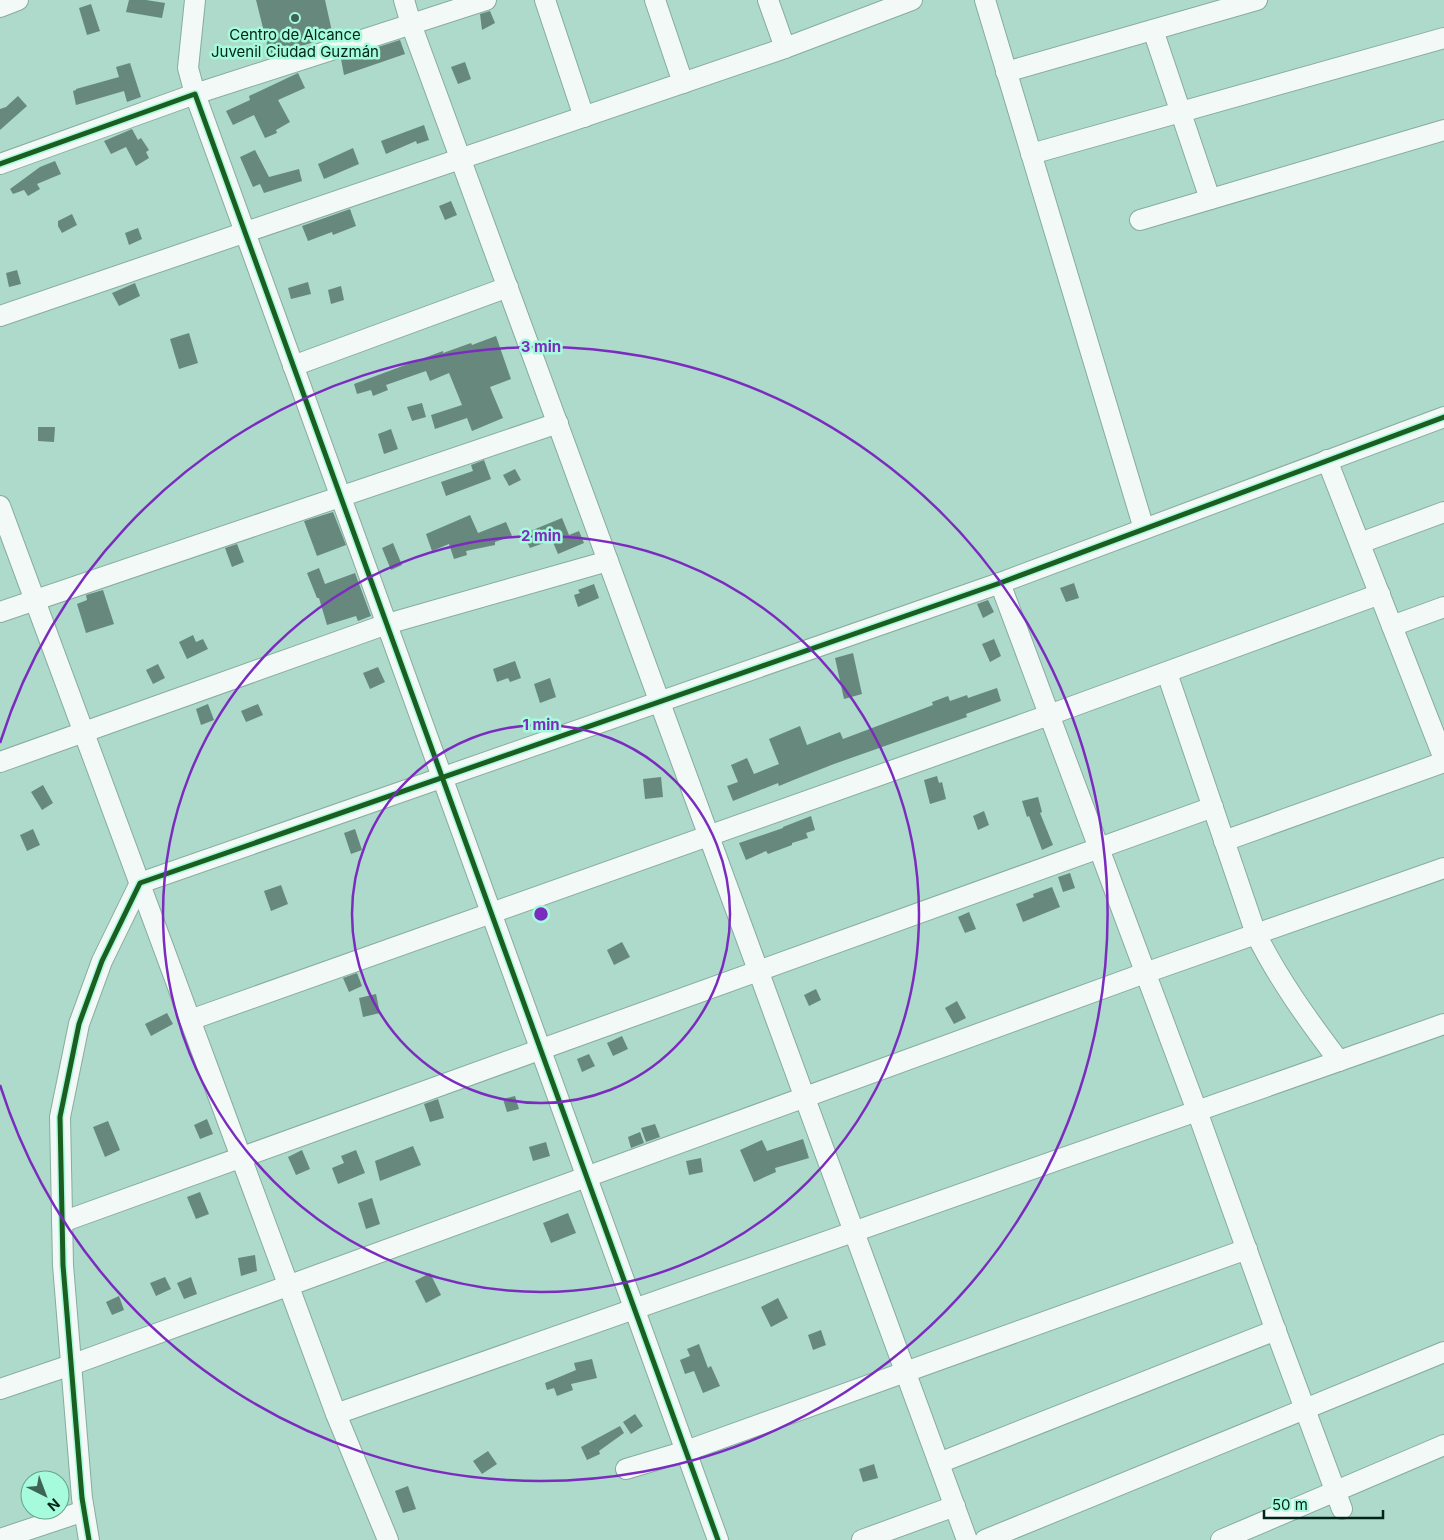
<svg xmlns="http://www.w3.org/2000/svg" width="1444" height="1540" viewBox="0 0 1444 1540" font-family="Inter,sans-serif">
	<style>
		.building { fill: #66887d }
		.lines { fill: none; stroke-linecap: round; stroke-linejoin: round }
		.minor-casing { stroke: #87ac9f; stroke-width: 22 }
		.minor { stroke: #f3f9f7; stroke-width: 20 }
		.cycleway-casing { stroke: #a6fbdc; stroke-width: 8 }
		.cycleway { stroke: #1b5e20; stroke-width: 5 }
		.ring { fill: none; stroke: #7b2cbf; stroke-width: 2.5 }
		.poi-dot { fill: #3d6457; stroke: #a6fbdc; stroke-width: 2 }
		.labels { text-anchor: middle; stroke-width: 5; stroke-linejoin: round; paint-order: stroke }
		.poi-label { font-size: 15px; fill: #002419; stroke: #a6fbdc }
		.centre { fill: #7b2cbf; stroke: #a6fbdc; stroke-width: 2.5 }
		.ring-label { font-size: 15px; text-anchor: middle; font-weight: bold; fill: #7b2cbf; stroke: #a6fbdc; stroke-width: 5; stroke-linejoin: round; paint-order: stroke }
	</style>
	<rect width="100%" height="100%" fill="#addaca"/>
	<!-- building -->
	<g class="building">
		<path d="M129,0h17l19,3 -3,15 -36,-6z"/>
		<path d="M256,0h69l8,36 -63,20z"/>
		<path d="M91,4l9,27 -13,4 -8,-27z"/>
		<path d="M490,11l5,12 -13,7 -2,-16z"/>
		<path d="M400,40l5,14 -61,21 -3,-16z"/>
		<path d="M465,62l6,17 -13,5 -7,-17z"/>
		<path d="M130,63l11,34 -14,5 -3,-11 -48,14 -3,-14 3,-1v-1l43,-12 -3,-10z"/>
		<path d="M298,73l7,15 -27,12 12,22 -14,8 1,3 -12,5 -11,-23 -21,10 -7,-14 24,-11 -1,-4z"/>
		<path d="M18,96l9,10 -27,24v-21l6,-2z"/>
		<path d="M424,125l5,15 -12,4 -1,-3 -30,13 -5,-13z"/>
		<path d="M132,129l6,11 3,-2 8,12 -3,2 3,6 -13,8 -10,-19 -15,7 -7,-13z"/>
		<path d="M353,148l6,16 -35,15 -6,-15z"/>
		<path d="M255,150l14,27 30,-8 3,12 -38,12 -4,-9 -7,3 -13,-30z"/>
		<path d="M55,161l6,13 -24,10 3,5 -12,7 -4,-6 -11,4 -3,-5 30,-22z"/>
		<path d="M451,201l6,14 -12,5 -6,-14z"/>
		<path d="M350,209l6,17 -23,9 -1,-3 -24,9 -6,-15z"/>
		<path d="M72,214l5,11 -15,8 -4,-7v-5z"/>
		<path d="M138,228l4,11 -13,6 -4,-12z"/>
		<path d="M17,270l4,14 -12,3 -3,-14z"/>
		<path d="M308,282l3,12 -20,5 -3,-11z"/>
		<path d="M135,283l5,13 -21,10 -7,-13z"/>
		<path d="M341,286l3,14 -13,4 -3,-14z"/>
		<path d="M189,333l9,30 -19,6 -9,-30z"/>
		<path d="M496,336l15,43 -21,8 13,31 -31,13 -5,-13 -32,11 -4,-14 31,-10 -13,-32 -19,8 -4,-10 -40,14 2,5 -15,6 -2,-6 -14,4 -3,-10 89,-33v2l28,-10 1,2z"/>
		<path d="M422,403l4,14 -14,4 -5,-14z"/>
		<path d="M38,427h17l-1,15 -16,-1z"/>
		<path d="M391,429l7,20 -14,5 -6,-20z"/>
		<path d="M484,460l7,19 -45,17 -5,-14 32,-11 -2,-6z"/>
		<path d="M515,469l6,11 -12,6 -6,-11z"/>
		<path d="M333,512l13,33 -29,11 -13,-35z"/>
		<path d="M470,515l8,18 28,-11 6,14 -17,6v3l-29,6 1,4 -13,4 -5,-15 -17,7 -6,-17z"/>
		<path d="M562,518l7,17 10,-4 5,12 -26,11 -6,-14 -22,8 -7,-14z"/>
		<path d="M393,543l9,22 -11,5 -9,-22z"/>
		<path d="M237,544l7,18 -12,5 -7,-19z"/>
		<path d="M319,568l6,16 30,-11 16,43 -13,5 -2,-5 -29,9 -8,-27h-2l-10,-25z"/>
		<path d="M1074,583l5,15 -13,4 -6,-14z"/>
		<path d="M594,584l5,14 -21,9 -4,-12 6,-2 -2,-3z"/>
		<path d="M103,590l11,34 -28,9 -9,-29 10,-4 -1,-5z"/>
		<path d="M988,600l6,12 -11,6 -6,-14z"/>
		<path d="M193,635l3,7 7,-3 5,10 -21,10 -8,-17z"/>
		<path d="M994,639l7,17 -11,6 -8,-18z"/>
		<path d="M853,653l9,41 -18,5 -9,-41z"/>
		<path d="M515,661l6,17 -11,4 -2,-4 -11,4 -4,-13z"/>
		<path d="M158,664l7,14 -12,6 -7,-14z"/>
		<path d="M378,667l7,15 -15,7 -7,-16z"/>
		<path d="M550,678l6,19 -16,6 -6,-19z"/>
		<path d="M997,688l4,13 -35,13 1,3 -133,47 -38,15 -17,7 -1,-3 -45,18 -6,-15 11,-4 -7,-17 16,-7 7,16 25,-10 -10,-25 31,-13 7,19 33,-13 3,7 90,-34 -1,-3 16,-6 2,5 17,-6 1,3z"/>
		<path d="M208,704l6,16 -13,5 -5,-16z"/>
		<path d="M258,704l5,11 -17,7 -5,-11z"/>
		<path d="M937,776l2,7 3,-1 4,17 -16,5 -6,-24z"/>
		<path d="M661,777l2,20 -18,2 -2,-20z"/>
		<path d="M43,785l10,18 -11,7 -11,-18z"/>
		<path d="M1038,797l4,15 -2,1 13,32 -11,5 -13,-34 -2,1 -5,-16z"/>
		<path d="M984,811l5,14 -11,5 -5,-14z"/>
		<path d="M811,816l4,14 -9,3 2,5 -16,5v2l-24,9 -2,-3 -20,9 -7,-17 44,-15v-1z"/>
		<path d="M33,829l7,16 -13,6 -7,-16z"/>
		<path d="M355,829l7,21 -11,4 -7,-21z"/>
		<path d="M1070,873l5,15 -12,4 -5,-15z"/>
		<path d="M281,885l7,19 -17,7 -7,-20z"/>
		<path d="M1052,887l8,20 -37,15 -7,-18 18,-7 -1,-3z"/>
		<path d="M969,912l7,17 -11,4 -7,-16z"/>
		<path d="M622,942l8,15 -16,8 -7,-15z"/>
		<path d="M357,973l5,13 -13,6 -6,-14z"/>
		<path d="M816,989l5,11 -12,6 -5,-11z"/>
		<path d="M376,994l4,19 -17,4 -4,-19z"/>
		<path d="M957,1001l9,17 -12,6 -9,-16z"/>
		<path d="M167,1013l6,11 -22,12 -6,-12z"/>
		<path d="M622,1036l6,13 -15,7 -6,-13z"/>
		<path d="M589,1054l6,12 -13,6 -5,-13z"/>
		<path d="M515,1096l4,13 -12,3 -4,-13z"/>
		<path d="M438,1099l6,19 -14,4 -6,-18z"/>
		<path d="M207,1119l6,15 -13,5 -6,-14z"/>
		<path d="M108,1121l12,29 -15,7 -12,-30z"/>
		<path d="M655,1124l5,13 -14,5 -5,-14z"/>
		<path d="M640,1132l4,11 -13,5 -3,-11z"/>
		<path d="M803,1139l6,19 -34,10 1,4 -22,10 -14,-32 22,-10 5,11z"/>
		<path d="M546,1142l4,14 -17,5 -4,-14z"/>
		<path d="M413,1146l8,19 -41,16 -5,-20z"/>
		<path d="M302,1150l8,19 -14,6 -8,-18z"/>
		<path d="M356,1150l9,23 -27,11 -6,-16 12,-5 -3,-7z"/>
		<path d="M701,1158l2,14 -14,3 -3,-14z"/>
		<path d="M200,1192l9,22 -13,5 -9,-22z"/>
		<path d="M372,1198l8,26 -14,5 -8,-26z"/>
		<path d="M568,1213l8,20 -25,10 -8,-20z"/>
		<path d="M255,1255l2,16 -16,5 -3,-18z"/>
		<path d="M430,1273l11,22 -15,8 -11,-22z"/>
		<path d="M165,1277l6,12 -15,7 -6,-13z"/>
		<path d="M191,1277l6,17 -13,5 -7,-16z"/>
		<path d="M119,1296l5,14 -12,5 -6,-13z"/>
		<path d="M778,1298l10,20 -17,9 -10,-20z"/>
		<path d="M821,1330l5,15 -13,5 -5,-15z"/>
		<path d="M699,1344l9,24 3,-2 9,20 -17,7 -9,-22 -9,3 -5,-14 10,-4 -3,-7z"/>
		<path d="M592,1359l5,19 -26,6 2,6 -16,6 -3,-8 -7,2 -2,-7 31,-13 -2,-7z"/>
		<path d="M635,1414l8,12 -12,8 -8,-12z"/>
		<path d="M620,1426l4,7 -25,18 1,3 -13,6 -6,-13z"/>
		<path d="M488,1451l9,13 -15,10 -9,-13z"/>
		<path d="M874,1464l4,14 -15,4 -4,-13z"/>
		<path d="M408,1486l8,23 -13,4 -8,-22z"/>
	</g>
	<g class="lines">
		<!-- minor casing -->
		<g class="minor-casing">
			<g id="minor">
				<path d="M195,0l-7,68 7,26 291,-94"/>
				<path d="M404,0l7,24 556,1516"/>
				<path d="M545,0l39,117"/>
				<path d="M655,0l28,83"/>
				<path d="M768,0l17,48"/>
				<path d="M985,0l159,529"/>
				<path d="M0,7l18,-7"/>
				<path d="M1153,30l57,169"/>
				<path d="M1006,72l251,-72"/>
				<path d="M1031,154l413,-116"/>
				<path d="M0,164l195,-70 523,1446"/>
				<path d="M1140,220l304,-90"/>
				<path d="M0,316l785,-268 127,-48"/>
				<path d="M293,366l215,-79"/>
				<path d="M1327,460l117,299"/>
				<path d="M0,506l336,908 52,126"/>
				<path d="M1360,543l84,-31"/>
				<path d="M1000,583l197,528 76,212 69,186"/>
				<path d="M0,612l558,-189"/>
				<path d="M1392,626l52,-19"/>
				<path d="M1167,673l89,261c23,46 52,86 83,127"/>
				<path d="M0,762l387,-138 221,-63"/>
				<path d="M1224,841l220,-79"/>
				<path d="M190,1020l859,-305 331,-121"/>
				<path d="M62,1222l1151,-415"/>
				<path d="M0,1389l71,-24 1074,-392 299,-105"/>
				<path d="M336,1414l1108,-390"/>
				<path d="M939,1463l337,-133"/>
				<path d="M626,1469l60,-18 561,-202"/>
				<path d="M3,1538l81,-27"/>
				<path d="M89,1540l-7,-42 -19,-233 -3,-148 19,-93 23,-63 38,-78 860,-300 444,-166"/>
				<path d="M862,1540l93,-34"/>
				<path d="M985,1540l459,-188"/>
				<path d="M1221,1540l223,-95"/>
			</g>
		</g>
		<!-- minor -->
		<use href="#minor" class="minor"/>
		<!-- cycleway casing -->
		<g class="cycleway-casing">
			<g id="cycleway">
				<path d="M0,164l195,-70 523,1446"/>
				<path d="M89,1540l-7,-42 -19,-233 -3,-148 19,-93 23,-63 38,-78 860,-300 444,-166"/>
			</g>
		</g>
		<!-- cycleway -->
		<use href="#cycleway" class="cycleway"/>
	</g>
	<!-- distance rings -->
	<g class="ring">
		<circle cx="541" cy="914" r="189"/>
		<circle cx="541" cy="914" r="378"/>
		<path d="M0 743A567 567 0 1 1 0 1085"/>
	</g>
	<!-- markers -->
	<circle class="poi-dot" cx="295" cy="18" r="5"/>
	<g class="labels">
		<!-- poi labels -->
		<g class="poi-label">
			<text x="295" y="40">Centro de Alcance<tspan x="295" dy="17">Juvenil Ciudad Guzmán</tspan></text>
		</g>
	</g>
	<circle cx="541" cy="914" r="8" class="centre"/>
	<g class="ring-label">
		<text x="541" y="352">3 min</text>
		<text x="541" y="541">2 min</text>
		<text x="541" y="730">1 min</text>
	</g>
	<!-- north arrow -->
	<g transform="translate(45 1495) rotate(138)"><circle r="24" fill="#a6fbdc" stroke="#64a58e"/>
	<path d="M0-4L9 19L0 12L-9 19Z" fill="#3d6457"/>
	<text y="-8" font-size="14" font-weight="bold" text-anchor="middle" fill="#002419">N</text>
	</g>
	<!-- scale -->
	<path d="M1264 1510v8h119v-8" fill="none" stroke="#002419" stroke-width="2.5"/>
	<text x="1272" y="1510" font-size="15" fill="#002419" stroke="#a6fbdc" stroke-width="4" paint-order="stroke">50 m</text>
</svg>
